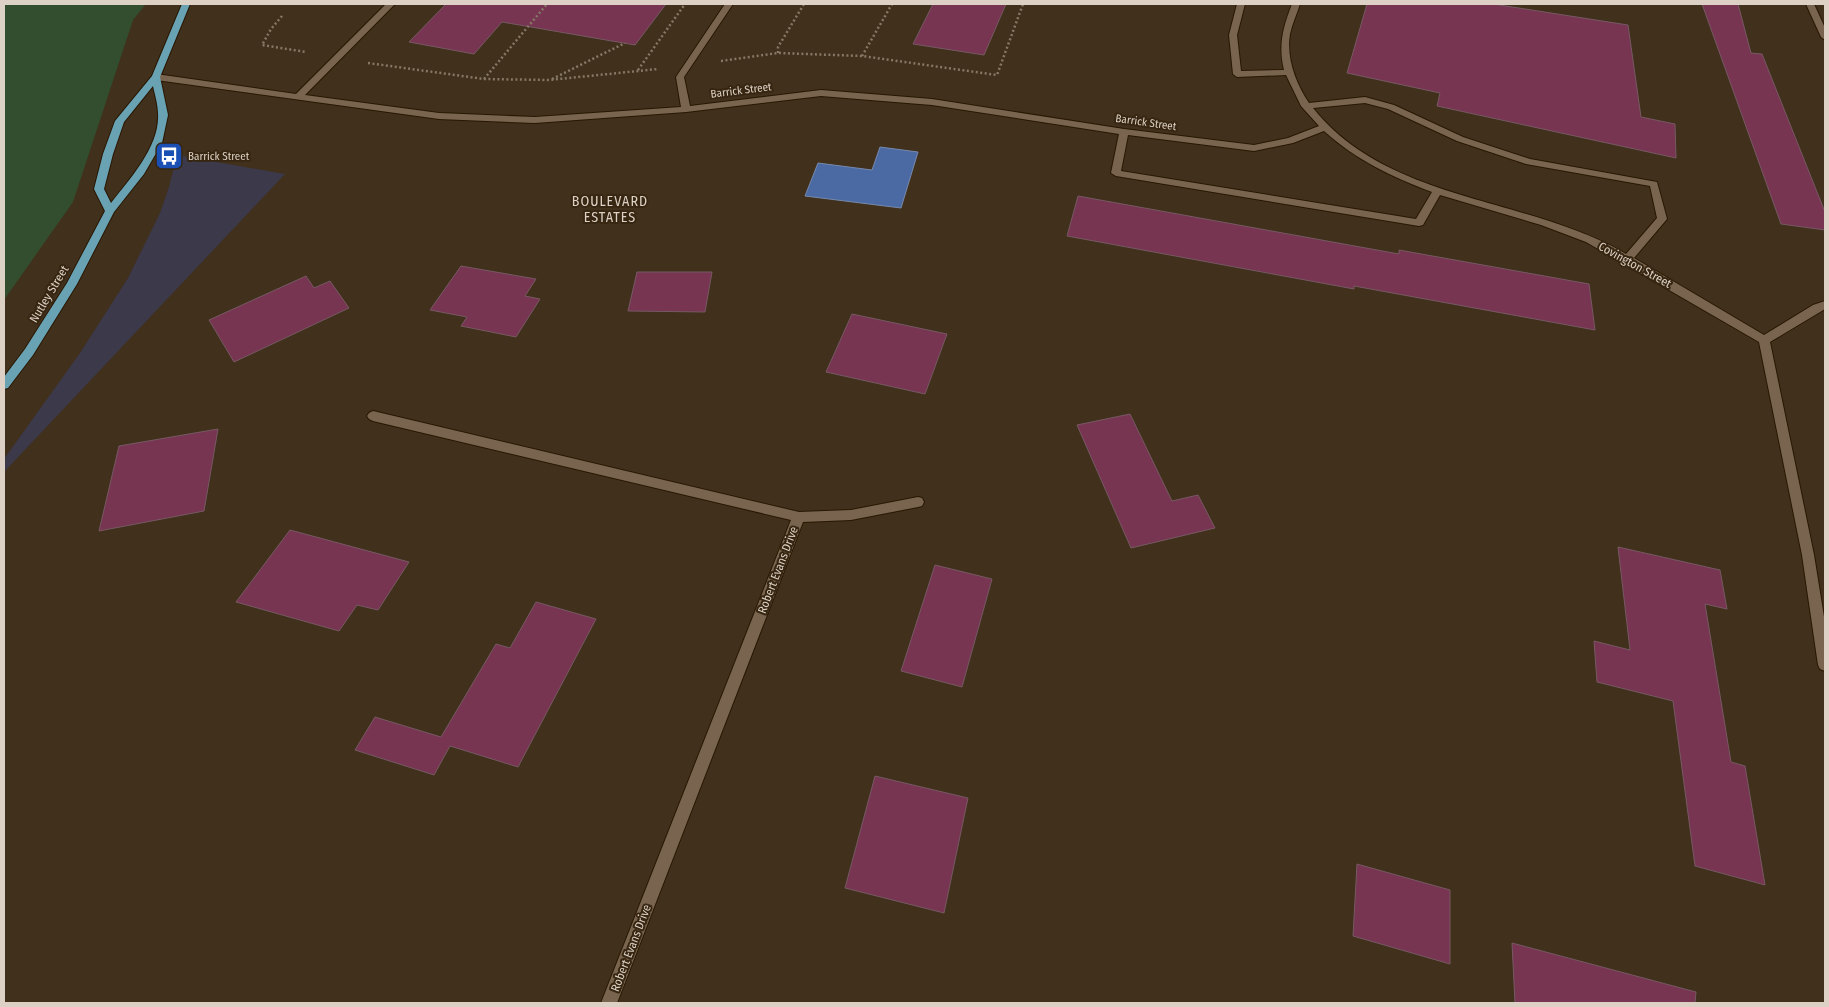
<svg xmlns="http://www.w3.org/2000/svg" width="1829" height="1007" viewBox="0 0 1829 1007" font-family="'Fira Sans Condensed',sans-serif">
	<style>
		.commercial { fill: #3b394a }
		.green { fill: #324e2e }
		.water { fill: #4b6aa3; stroke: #7689ad }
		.building { fill: #773551; stroke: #765963 }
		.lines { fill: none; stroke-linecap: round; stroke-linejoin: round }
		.minor-casing { stroke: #281703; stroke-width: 2 }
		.major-casing { stroke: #281703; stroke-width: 2 }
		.path { stroke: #867867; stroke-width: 2.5; stroke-dasharray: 2 2.5; stroke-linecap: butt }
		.minor { fill: #79654f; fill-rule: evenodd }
		.major { fill: #69a2b3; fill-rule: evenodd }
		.labels { text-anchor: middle; stroke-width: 4; stroke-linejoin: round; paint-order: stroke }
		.far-street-label { font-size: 11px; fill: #dcd1c4; stroke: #372611 }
		.far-poi-label { font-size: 11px; fill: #dcd1c4; stroke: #372611; text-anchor: start }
		.street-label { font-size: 12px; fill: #dcd1c4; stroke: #372611 }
		.neighbourhood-label { font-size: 14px; letter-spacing: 1px; fill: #dcd1c4; stroke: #372611 }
	</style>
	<rect width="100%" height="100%" fill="#41301b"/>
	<!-- commercial -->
	<path class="commercial" d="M177,155l108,19 -281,298v-13l76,-106 48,-75 32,-65 9,-26z"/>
	<!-- green -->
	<path class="green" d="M4,4h142l-13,16 -60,182 -69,98z"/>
	<!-- water -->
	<path class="water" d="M880,147l38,5 -17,56 -96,-12 13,-33 54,7z"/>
	<!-- building -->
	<g class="building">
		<path d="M446,4h220l-31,41 -133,-23 -28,32 -65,-12z"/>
		<path d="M933,4h73l-22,51 -71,-11z"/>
		<path d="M1367,4h126l135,21 13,92 34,7 1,34 -239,-52 3,-13 -93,-20z"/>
		<path d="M1702,4h36l13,49 11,1 63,158v18l-44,-6z"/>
		<path d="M1078,196l321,58v-4l190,34 6,46 -241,-44v3l-287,-53z"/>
		<path d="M461,266l75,13 -11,17 15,3 -24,38 -55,-11 6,-9 -37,-7z"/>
		<path d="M637,272h75l-7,40 -77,-1z"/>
		<path d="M306,276l8,12 16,-7 19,27 -115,54 -25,-42z"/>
		<path d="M852,314l95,20 -22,60 -99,-22z"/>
		<path d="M1130,414l42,87 26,-6 17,33 -84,20 -54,-123z"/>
		<path d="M218,429l-14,82 -105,20 20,-85z"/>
		<path d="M290,530l119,32 -31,48 -21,-5 -18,26 -103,-29z"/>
		<path d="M1618,547l102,23 7,39 -22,-5 26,158 14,4 20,119 -70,-19 -22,-165 -76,-19 -3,-41 36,9z"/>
		<path d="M935,565l57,14 -30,108 -61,-16z"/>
		<path d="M536,602l60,17 -78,148 -68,-21 -16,29 -79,-25 20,-33 66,20 55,-93 14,4z"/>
		<path d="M875,776l93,22 -24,115 -99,-25z"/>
		<path d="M1357,864l93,26v74l-97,-28z"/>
		<path d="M1512,943l184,49 -1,11h-180z"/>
	</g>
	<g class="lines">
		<!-- minor casing -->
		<g class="minor-casing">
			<g id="minor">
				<path d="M386,4h9l-90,91 134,18 96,4 146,-10 -5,-30 49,-73h8l-49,73 6,29 131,-16 111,9 192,30 130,16 34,-7 31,-12 -18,-20 -15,-31 -49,2 -4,-3 -4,-39 8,-31h8l-8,31 4,36 43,-1c-6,-25 -1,-43 8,-66h8c-3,10 -8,20 -10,30 -4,24 6,50 19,69l56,-6 29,8 69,32 67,22 127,23 10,37 -33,39 130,77 49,-30 12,-4v8l-55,33 44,213 11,68v48l-5,-2 -2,-4 -16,-110 -43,-213 -173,-100 -45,-17 -101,-30 -17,30 -4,1 -303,-50 -5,-3 8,-39 -187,-29 -111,-9 -135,16 -151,11 -96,-4 -283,-39 -4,-3 4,-3 140,20zM1365,103l23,6 69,32 69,23 124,22 7,32 -31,36c-99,-58 -237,-51 -313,-146zM1324,131c32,29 68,46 108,61l-16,27 -295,-48 7,-36 126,16 39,-8z"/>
				<path d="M1806,4h8l11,24v12l-4,-3z"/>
				<path d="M373,411l426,101 52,-2 67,-13 4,1 2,4 -2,4 -4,1 -67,13 -48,2 -186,481h-16l190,-483 -418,-99 -4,-2 -2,-3 2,-3z"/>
			</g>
		</g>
		<!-- major casing -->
		<g class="major-casing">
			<path id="major" d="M182,4h8l-30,73 8,38 -6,28 -18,31 -30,38 -37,72 -44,71 -25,33 -4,1v-12l21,-28 42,-66 38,-72 -11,-22 9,-35 12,-33 37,-45zM153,86c2,9 5,19 5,28 2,32 -28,65 -47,89l-7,-14 9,-35 11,-32z"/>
		</g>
		<!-- path -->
		<g class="path">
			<path d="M282,16l-11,13 -9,16 44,7"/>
			<path d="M778,53v-6l26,-43"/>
			<path d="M862,56l30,-52"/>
			<path d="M721,61l57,-8 84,3 135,19 26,-71"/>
			<path d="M368,63l116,16 65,1 109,-11"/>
			<path d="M638,70l47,-66"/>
			<path d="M484,79l63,-75"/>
			<path d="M552,79l73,-36"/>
		</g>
		<!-- minor -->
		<use href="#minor" class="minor"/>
		<!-- major -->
		<use href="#major" class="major"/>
	</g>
	<!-- icons -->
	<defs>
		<g id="bus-square" transform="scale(1.4375)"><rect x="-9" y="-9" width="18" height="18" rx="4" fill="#1a4fb4" stroke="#372611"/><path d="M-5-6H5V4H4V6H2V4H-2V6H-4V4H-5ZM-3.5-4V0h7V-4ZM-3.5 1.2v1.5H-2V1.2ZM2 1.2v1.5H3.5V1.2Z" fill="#fff"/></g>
	</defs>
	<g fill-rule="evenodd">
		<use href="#bus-square" x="169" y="156"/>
	</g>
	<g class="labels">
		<!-- far-street labels -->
		<g class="far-street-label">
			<text transform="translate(741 90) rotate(-7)" y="4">Barrick Street</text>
			<text transform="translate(1146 122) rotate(8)" y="4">Barrick Street</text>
		</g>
		<!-- far-poi labels -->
		<g class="far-poi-label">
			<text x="188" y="160">Barrick Street</text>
		</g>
		<!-- street labels -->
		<g class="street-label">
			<text transform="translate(1635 265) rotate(29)" y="4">Covington Street</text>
			<text transform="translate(49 294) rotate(-59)" y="4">Nutley Street</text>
			<text transform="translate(778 570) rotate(-69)" y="4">Robert Evans Drive</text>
			<text transform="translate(631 948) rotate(-69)" y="4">Robert Evans Drive</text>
		</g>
		<!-- neighbourhood labels -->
		<g class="neighbourhood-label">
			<text x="610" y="206">BOULEVARD<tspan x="610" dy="16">ESTATES</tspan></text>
		</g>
	</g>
	<!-- border -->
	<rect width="1829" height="1007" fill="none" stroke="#dcd1c4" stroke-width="10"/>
</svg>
